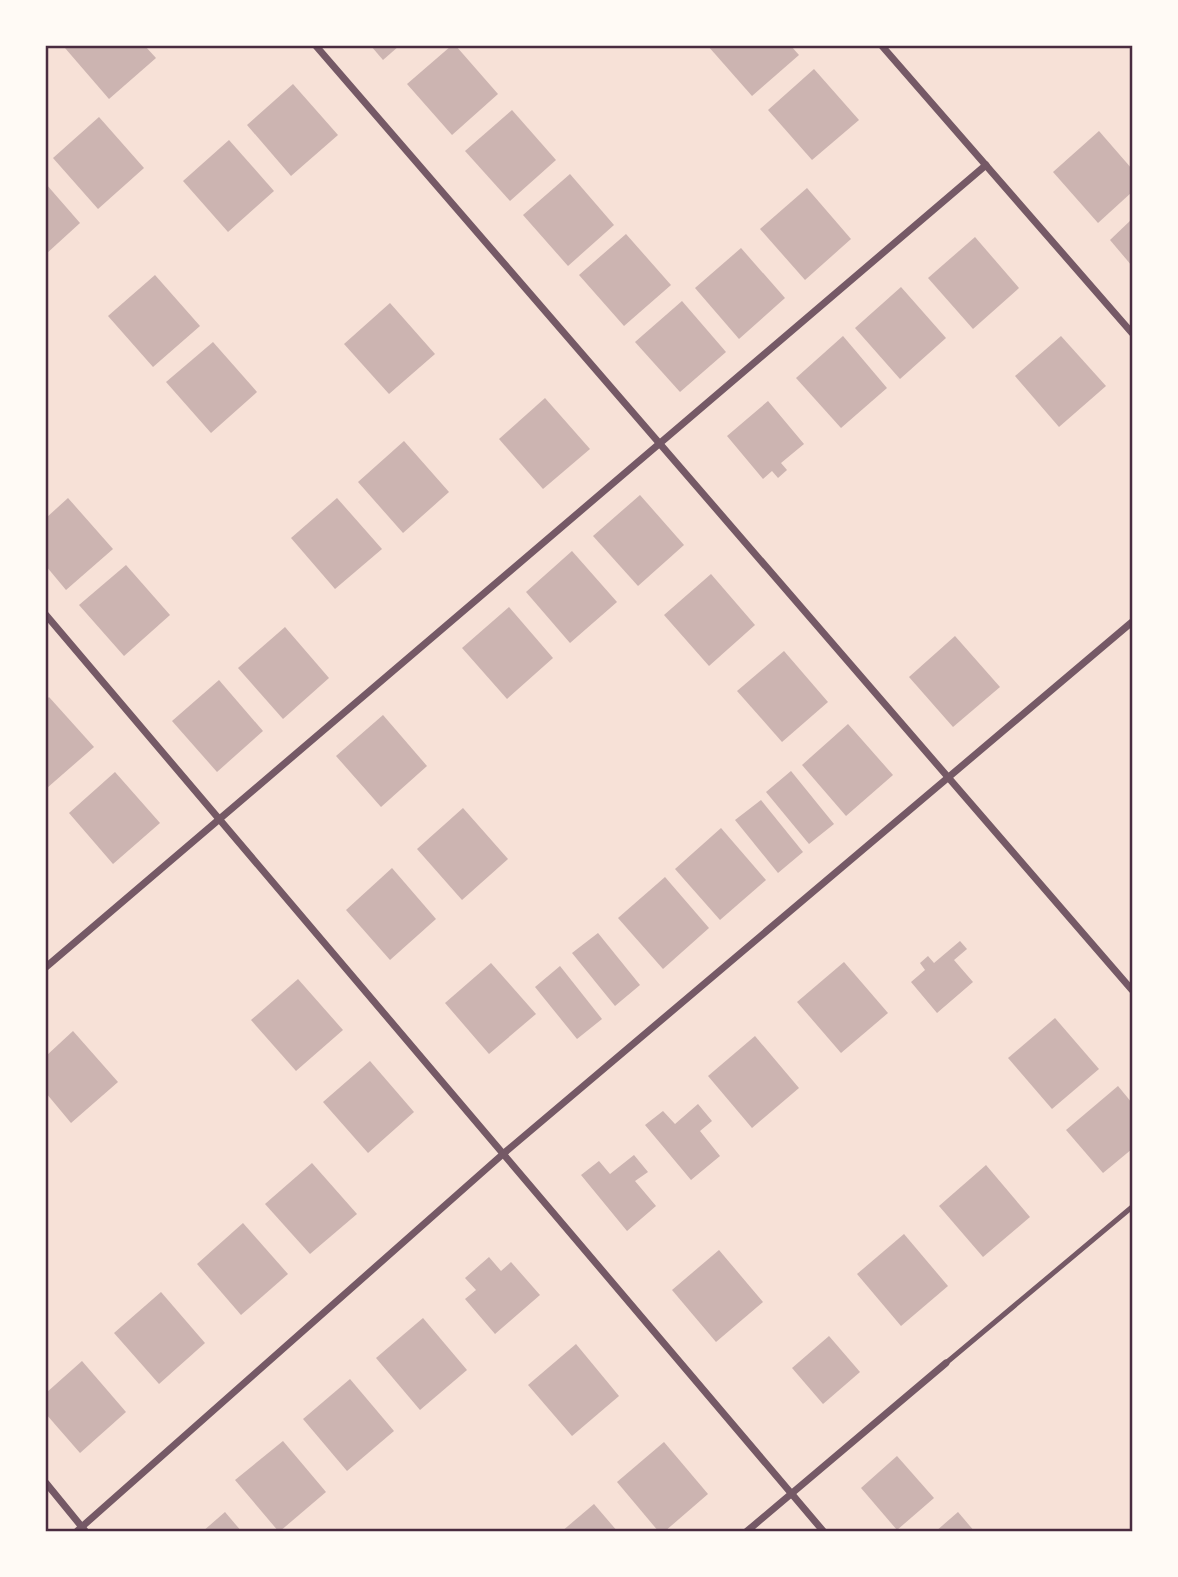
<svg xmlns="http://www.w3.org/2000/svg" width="1178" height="1577" viewBox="0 0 1178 1577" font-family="Mulish,sans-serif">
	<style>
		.building { fill: #ccb4b1 }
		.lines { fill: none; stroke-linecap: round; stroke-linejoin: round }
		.service { stroke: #755966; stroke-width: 5 }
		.minor { stroke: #755966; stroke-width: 7 }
		.neatline { fill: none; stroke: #4a2c40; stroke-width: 2.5 }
	</style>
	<rect width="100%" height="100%" fill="#f7e1d7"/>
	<!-- building -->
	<g class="building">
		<path d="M68,46h77l11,12 -47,41 -44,-51z"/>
		<path d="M371,46h28l-16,14z"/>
		<path d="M451,46h5l42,48 -46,41 -45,-51z"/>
		<path d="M708,46h83l8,9 -47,41z"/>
		<path d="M814,69l45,51 -47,40 -44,-50z"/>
		<path d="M293,84l45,51 -47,41 -44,-51z"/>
		<path d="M512,110l44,50 -46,41 -45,-50z"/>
		<path d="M99,117l45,51 -46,41 -45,-51z"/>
		<path d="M1099,131l33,38v23l-34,31 -45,-51z"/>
		<path d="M229,140l45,51 -46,41 -45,-51z"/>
		<path d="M570,174l44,51 -46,41 -45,-51z"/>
		<path d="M46,184l34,39 -34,31z"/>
		<path d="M807,188l44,51 -46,41 -45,-51z"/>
		<path d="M1132,219v47l-22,-26z"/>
		<path d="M626,234l45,51 -47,41 -45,-51z"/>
		<path d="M975,237l44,51 -46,41 -45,-51z"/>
		<path d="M741,248l44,50 -46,41 -44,-51z"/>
		<path d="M155,275l45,51 -47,41 -45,-51z"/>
		<path d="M901,287l45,51 -46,41 -45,-51z"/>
		<path d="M682,301l44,51 -46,40 -45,-50z"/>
		<path d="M390,303l45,51 -46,40 -45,-50z"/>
		<path d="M843,336l44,52 -46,40 -45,-50z"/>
		<path d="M1061,336l45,50 -47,41 -44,-51z"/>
		<path d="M213,342l44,50 -46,41 -45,-51z"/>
		<path d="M545,398l45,51 -47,40 -44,-50z"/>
		<path d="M768,401l36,43 -23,19 6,7 -9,8 -6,-7 -9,8 -36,-43z"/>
		<path d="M404,441l45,51 -46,41 -45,-51z"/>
		<path d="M640,495l44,50 -46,41 -45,-50z"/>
		<path d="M68,498l45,51 -47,41 -20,-24v-48z"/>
		<path d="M337,498l45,51 -47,40 -44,-51z"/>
		<path d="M572,551l45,51 -47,41 -44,-51z"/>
		<path d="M126,565l44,50 -46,41 -45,-51z"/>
		<path d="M711,574l44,51 -46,41 -45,-51z"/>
		<path d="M509,607l44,51 -46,41 -45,-51z"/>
		<path d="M285,627l44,51 -46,41 -45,-51z"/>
		<path d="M955,636l45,51 -47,40 -44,-50z"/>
		<path d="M784,651l44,51 -46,40 -45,-51z"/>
		<path d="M219,680l44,51 -46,41 -45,-51z"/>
		<path d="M49,697l45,50 -47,41 -1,-2v-86z"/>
		<path d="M383,715l44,51 -46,41 -45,-51z"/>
		<path d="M848,724l45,51 -47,41 -44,-51z"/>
		<path d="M791,771l43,53 -25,20 -43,-52z"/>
		<path d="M115,772l45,51 -47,41 -44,-51z"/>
		<path d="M761,800l42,52 -25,21 -43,-53z"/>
		<path d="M463,808l45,51 -46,41 -45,-51z"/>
		<path d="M721,828l45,52 -46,40 -45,-51z"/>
		<path d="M392,868l44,51 -46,41 -44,-50z"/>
		<path d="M665,877l44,51 -46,41 -45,-51z"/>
		<path d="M598,933l42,52 -25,21 -43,-53z"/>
		<path d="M960,941l7,8 -13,11 19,22 -36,31 -26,-31 14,-12 -5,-7 8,-7 6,7z"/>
		<path d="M844,962l44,51 -47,40 -44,-51z"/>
		<path d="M491,963l45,51 -47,40 -44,-51z"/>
		<path d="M560,966l42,53 -25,20 -42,-52z"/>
		<path d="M298,979l45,51 -47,41 -45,-51z"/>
		<path d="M1055,1018l44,51 -47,40 -44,-51z"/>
		<path d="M73,1031l45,51 -47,41 -25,-30v-37z"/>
		<path d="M755,1036l44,52 -47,40 -44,-52z"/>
		<path d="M370,1061l44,51 -46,41 -45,-51z"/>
		<path d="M1118,1086l14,17v46l-29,24 -37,-43z"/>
		<path d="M698,1104l14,17 -12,10 20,25 -29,24 -46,-55 18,-14 12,13z"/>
		<path d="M634,1155l14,17 -13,9 21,25 -29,25 -46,-56 18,-14 11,13z"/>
		<path d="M312,1163l45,51 -47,40 -45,-50z"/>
		<path d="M986,1165l44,52 -47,40 -44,-51z"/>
		<path d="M243,1223l45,51 -47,41 -44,-51z"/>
		<path d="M904,1234l44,52 -47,40 -44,-52z"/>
		<path d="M719,1250l44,52 -47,40 -44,-52z"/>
		<path d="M489,1257l12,14 10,-9 29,33 -45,39 -30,-35 11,-9 -11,-12z"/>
		<path d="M161,1292l44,51 -46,41 -45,-51z"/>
		<path d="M423,1318l44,52 -47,40 -44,-52z"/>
		<path d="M829,1336l31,36 -37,32 -31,-36z"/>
		<path d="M576,1344l43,52 -47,40 -44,-51z"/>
		<path d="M82,1361l44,51 -46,41 -34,-39v-21z"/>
		<path d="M350,1379l44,52 -47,40 -44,-52z"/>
		<path d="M283,1441l43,51 -47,40 -44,-52z"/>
		<path d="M664,1442l44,52 -44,38h-5l-42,-50z"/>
		<path d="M897,1456l37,42 -37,32 -36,-42z"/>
		<path d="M594,1504l24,28h-57z"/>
		<path d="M225,1512l17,20h-40z"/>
		<path d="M958,1512l17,20h-40z"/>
	</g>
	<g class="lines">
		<!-- service -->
		<path class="service" d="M946,1363l186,-156"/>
		<!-- minor -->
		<g class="minor">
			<path d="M316,46l816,944"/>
			<path d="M882,46l250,287"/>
			<path d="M46,615l778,917"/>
			<path d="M46,967l940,-802"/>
			<path d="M46,1483l40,49"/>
			<path d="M76,1532l427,-378 629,-532"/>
			<path d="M746,1532l200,-169"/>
		</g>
	</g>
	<!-- border -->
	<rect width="1178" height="1577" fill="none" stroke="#fffaf5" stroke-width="94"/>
	<rect x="47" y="47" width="1084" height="1483" class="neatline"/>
</svg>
